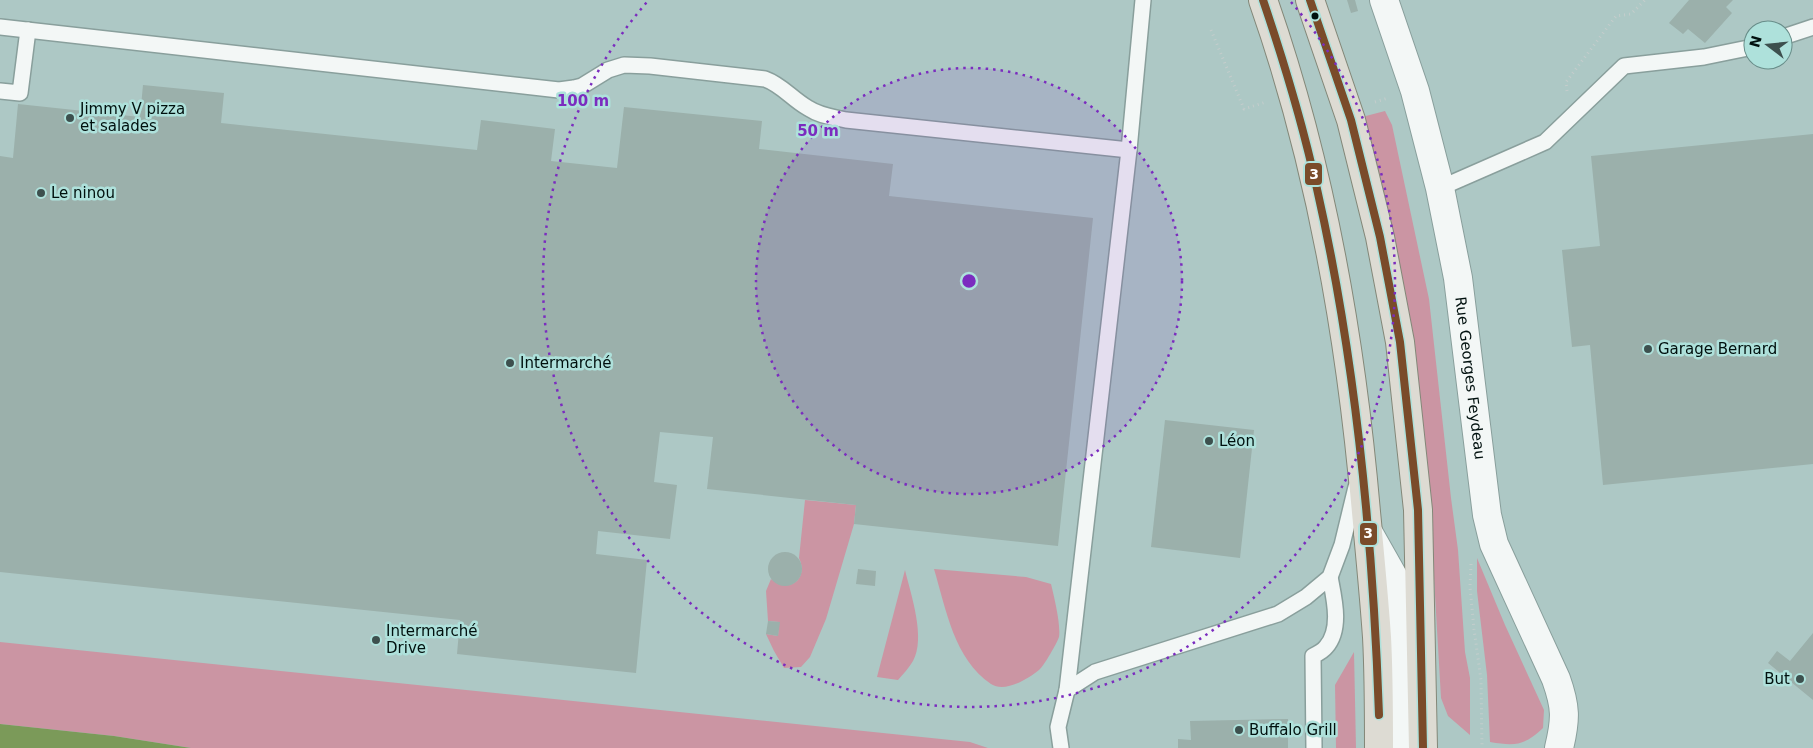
<svg xmlns="http://www.w3.org/2000/svg" width="1813" height="748" viewBox="0 0 1813 748" font-family="'DejaVu Sans',sans-serif">
	<style>
		.green { fill: #cb95a3 }
		.water { fill: #7b9a59 }
		.building { fill: #9bb0ab }
		.lines { fill: none; stroke-linecap: round; stroke-linejoin: round }
		.lane-casing { stroke: #899f9c; stroke-width: 18 }
		.street-casing { stroke: #899f9c; stroke-width: 30 }
		.primary-casing { stroke: #838778; stroke-width: 30 }
		.path { stroke: #c4cdcc; stroke-width: 3; stroke-dasharray: 1 4; stroke-linecap: butt }
		.lane { stroke: #f3f7f6; stroke-width: 15 }
		.street { stroke: #f3f7f6; stroke-width: 28 }
		.primary { stroke: #dddbd3; stroke-width: 28 }
		.bus-1-casing { stroke: #aee1db; stroke-width: 11 }
		.bus-1 { stroke: #7a4b2a; stroke-width: 8 }
		.ring { fill: none; stroke: #7b2cbf; stroke-width: 2.5; stroke-dasharray: 2.5 5 }
		.bus-dot { fill: #00100e; stroke: #aee1db; stroke-width: 2 }
		.poi-dot { fill: #3d504e; stroke: #aee1db; stroke-width: 2 }
		.labels { text-anchor: middle; stroke-width: 5; stroke-linejoin: round; paint-order: stroke }
		.poi-label { font-size: 15px; fill: #00100e; stroke: #aee1db; text-anchor: start }
		.street-label { font-size: 15px; fill: #00100e; stroke: #aee1db }
		.centre { fill: #7b2cbf; stroke: #aee1db; stroke-width: 2.5 }
		.ring-label { font-size: 15px; text-anchor: middle; font-weight: bold; fill: #7b2cbf; stroke: #aee1db; stroke-width: 5; stroke-linejoin: round; paint-order: stroke }
		.line-badge { stroke: #aee1db; stroke-width: 2 }
		.badge-label { font-size: 14px; text-anchor: middle; font-weight: bold; fill: #fff }
	</style>
	<rect width="100%" height="100%" fill="#adc8c5"/>
	<!-- green -->
	<g class="green">
		<path d="M1385,111l7,14 37,174 22,199 7,52 7,102 5,26v57l-22,-19 -7,-18 -11,-189 -68,-392z"/>
		<path d="M805,500l51,5 -2,19 -28,95 -16,38 -9,10 -17,1 -10,-17 -8,-17 12,2 1,-14 -11,-1 -2,-30 5,-12c18,15 38,0 28,-21z"/>
		<path d="M1477,558l28,67 39,85 -1,18c-19,18 -28,18 -53,14l-3,-67 -10,-84z"/>
		<path d="M934,569l92,8 25,7c3,12 10,41 8,53 -2,6 -15,29 -20,33 -11,9 -34,23 -48,14 -37,-25 -45,-75 -57,-115z"/>
		<path d="M905,570c6,25 21,68 8,91 -4,7 -10,13 -15,19l-21,-3z"/>
		<path d="M0,642l970,100 18,6h-797l-77,-12 -114,-12z"/>
		<path d="M1354,652l2,96h-20l-1,-63z"/>
	</g>
	<!-- water -->
	<path class="water" d="M0,724l114,12 77,12h-191z"/>
	<!-- building -->
	<g class="building">
		<path d="M1347,0h8l3,11 -7,2z"/>
		<path d="M1689,0h44l-7,7 6,6 -27,30 -17,-14 -5,5 -14,-11z"/>
		<path d="M143,85l81,8 -3,30 256,27 4,-30 74,9 -4,32 66,7 7,-61 138,14 -3,28 134,15 -4,32 204,22 -35,328 -204,-22 2,-19 -149,-16 6,-52 -53,-5 -6,50 23,3 -7,54 -72,-8 -2,23 51,6 -11,113 -179,-19 3,-34 -460,-48v-416l13,2 5,-54 122,13z"/>
		<path d="M1813,134v330l-210,21 -13,-140 -18,2 -10,-97 38,-4 -9,-90z"/>
		<path d="M1165,420l89,10 -14,128 -89,-11z"/>
		<circle cx="785" cy="569" r="17"/>
		<path d="M858,569l18,2 -1,15 -19,-2z"/>
		<path d="M768,621l12,1 -2,14 -12,-2z"/>
		<path d="M1813,633v67l-45,-37 9,-12 13,10z"/>
		<path d="M1288,719v29h-110v-9l13,1 -1,-19z"/>
	</g>
	<g class="lines">
		<!-- lane casing -->
		<g class="lane-casing">
			<g id="lane">
				<path d="M0,27l559,63 15,-2 8,-2 26,-16 16,-5 26,1 115,13c17,6 27,20 43,29 12,8 25,9 38,12l283,30"/>
				<path d="M1783,37l30,-10"/>
				<path d="M0,91l20,2 8,-63"/>
				<path d="M1440,188l105,-46 79,-76 80,-9 49,-10"/>
				<path d="M1067,690l28,-18 183,-58 28,-17 24,-20 12,-32 14,-58"/>
				<path d="M1061,748l-3,-21 9,-37 62,-540 14,-150"/>
				<path d="M1314,748l-1,-92c4,-2 10,-5 13,-9 16,-18 8,-49 4,-70"/>
			</g>
		</g>
		<!-- street casing -->
		<g class="street-casing">
			<g id="street">
				<path id="s1" d="M1384,0l31,91 25,97 18,90 29,237 7,29 62,135c10,28 10,40 3,69"/>
				<path d="M1368,532l26,46 8,165 2,5"/>
			</g>
		</g>
		<!-- primary casing -->
		<g class="primary-casing">
			<g id="primary">
				<path d="M1263,0c58,165 88,338 103,512 4,41 8,83 11,125 2,37 2,74 2,111"/>
				<path d="M1310,0l41,120 29,117 20,105 18,168 5,238"/>
			</g>
		</g>
		<!-- path -->
		<g class="path">
			<path d="M1211,30l33,79 22,-7"/>
			<path d="M1567,91l-1,-9 50,-66 15,-2 14,-14"/>
			<path d="M1375,102l13,-4"/>
			<path d="M1471,564l-1,23 4,42 7,51 1,68"/>
		</g>
		<!-- lane -->
		<use href="#lane" class="lane"/>
		<!-- street -->
		<use href="#street" class="street"/>
		<!-- primary -->
		<use href="#primary" class="primary"/>
		<!-- bus-1 casing -->
		<g class="bus-1-casing">
			<g id="bus-1">
				<path d="M1263,0c21,62 40,125 54,189 39,172 56,350 62,526"/>
				<path d="M1310,0l41,120 29,117 20,105 18,168 5,238"/>
			</g>
		</g>
		<!-- bus-1 -->
		<use href="#bus-1" class="bus-1"/>
	</g>
	<!-- distance rings -->
	<circle cx="969" cy="281" r="213" fill="#7b2cbf" fill-opacity=".12"/>
	<g class="ring">
		<circle cx="969" cy="281" r="213"/>
		<path d="M1291 2A426 426 0 1 1 647 2"/>
	</g>
	<!-- markers -->
	<circle class="bus-dot" cx="1315" cy="16" r="4.5"/>
	<g class="poi-dot">
		<circle cx="70" cy="118" r="5"/>
		<circle cx="41" cy="193" r="5"/>
		<circle cx="1648" cy="349" r="5"/>
		<circle cx="510" cy="363" r="5"/>
		<circle cx="1209" cy="441" r="5"/>
		<circle cx="376" cy="640" r="5"/>
		<circle cx="1800" cy="679" r="5"/>
		<circle cx="1239" cy="730" r="5"/>
	</g>
	<g class="labels">
		<!-- poi labels -->
		<g class="poi-label">
			<text x="80" y="114">Jimmy V pizza<tspan x="80" dy="17">et salades</tspan></text>
			<text x="51" y="198">Le ninou</text>
			<text x="1658" y="354">Garage Bernard</text>
			<text x="520" y="368">Intermarché</text>
			<text x="1219" y="446">Léon</text>
			<text x="386" y="636">Intermarché<tspan x="386" dy="17">Drive</tspan></text>
			<text x="1790" y="684" text-anchor="end">But</text>
			<text x="1249" y="735">Buffalo Grill</text>
		</g>
		<!-- street labels -->
		<g class="street-label">
			<text dy="5" stroke="none"><textPath href="#s1" startOffset="389">Rue Georges Feydeau</textPath></text>
		</g>
	</g>
	<circle cx="969" cy="281" r="8" class="centre"/>
	<g class="ring-label">
		<text x="583" y="106">100 m</text>
		<text x="818" y="136">50 m</text>
	</g>
	<g class="line-badge">
		<rect x="1304" y="162" width="19" height="24" rx="5" fill="#7a4b2a"/>
		<rect x="1359" y="522" width="19" height="24" rx="5" fill="#7a4b2a"/>
	</g>
	<g class="badge-label">
		<text x="1314" y="179">3</text>
		<text x="1368" y="538">3</text>
	</g>
	<!-- north arrow -->
	<g transform="translate(1768 45) rotate(286)"><circle r="24" fill="#aee1db" stroke="#688d89"/>
	<path d="M0-4L9 19L0 12L-9 19Z" fill="#3d504e"/>
	<text y="-8" font-size="14" font-weight="bold" text-anchor="middle" fill="#00100e">N</text>
	</g>
</svg>
